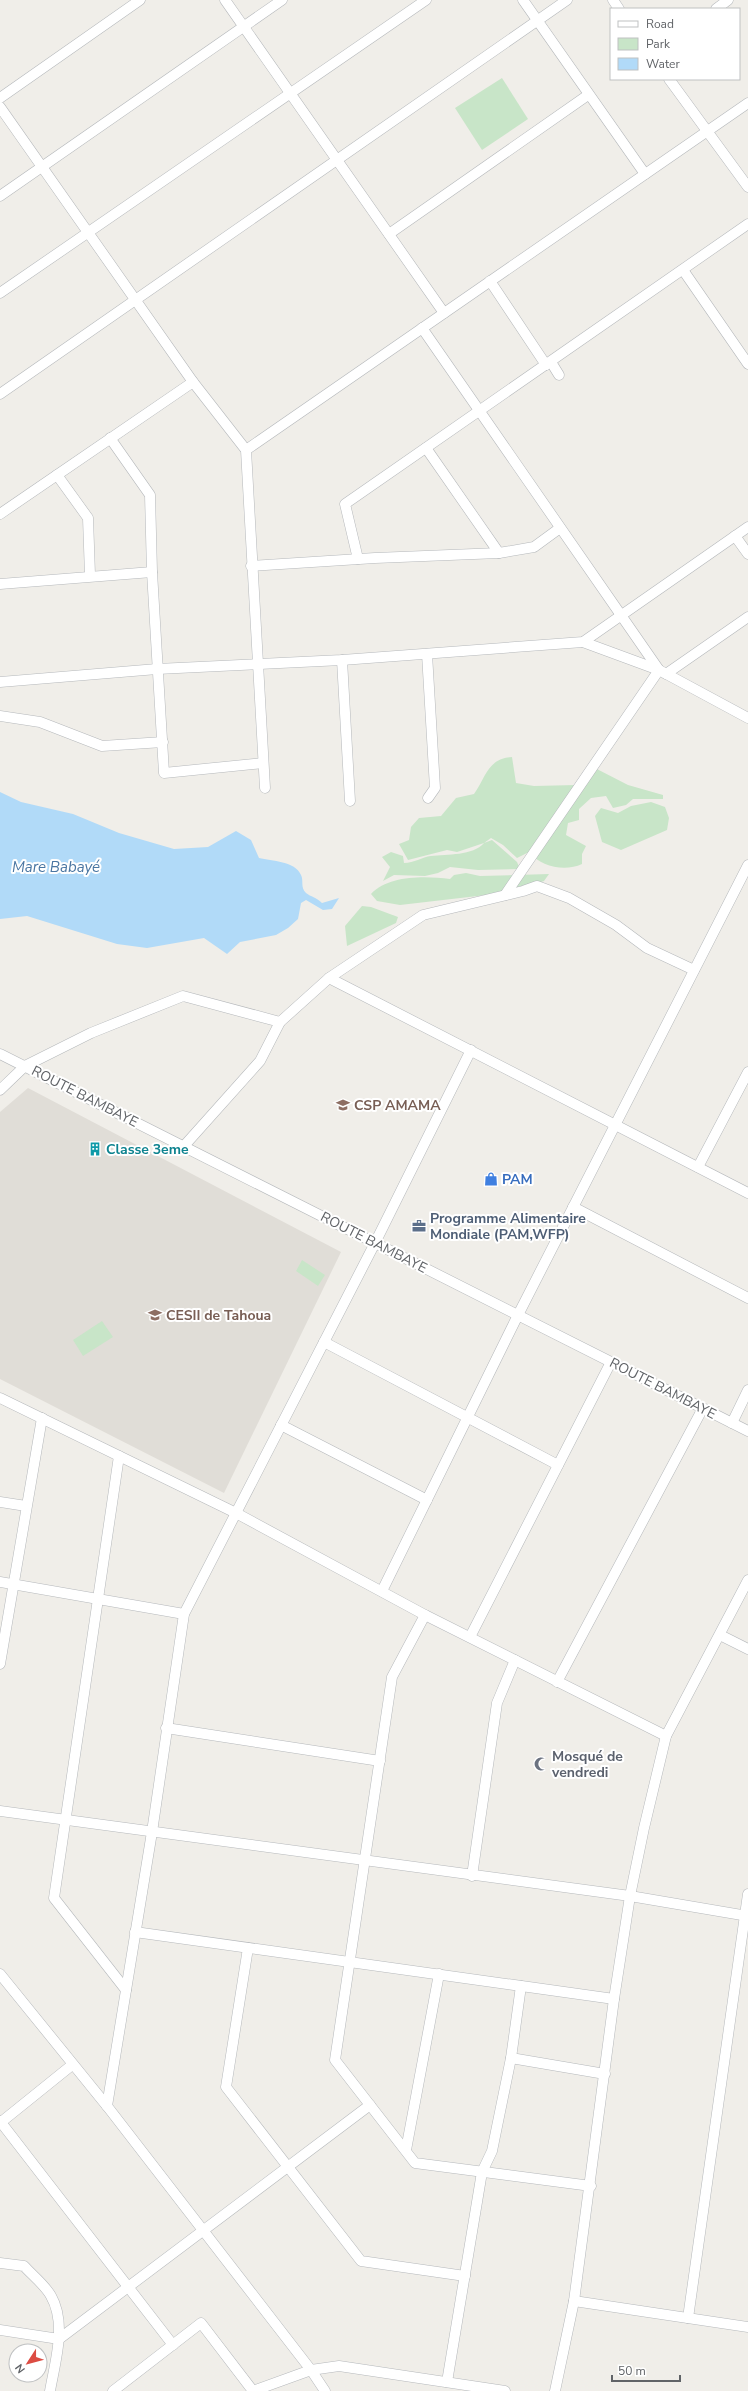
<svg xmlns="http://www.w3.org/2000/svg" width="748" height="2391" viewBox="0 0 748 2391" font-family="'Nunito Sans',sans-serif">
	<style>
		.education { fill: #e0ddd7 }
		.green { fill: #c8e5c8 }
		.water { fill: #b1daf8 }
		.lines { fill: none; stroke-linecap: round; stroke-linejoin: round }
		.minor-casing { stroke: #b5b8bb; stroke-width: 11 }
		.minor { stroke: #fff; stroke-width: 10 }
		.labels { text-anchor: middle; stroke-width: 4; stroke-linejoin: round; paint-order: stroke }
		.street-label { font-size: 14px; fill: #606367; stroke: #fff }
		.education-label { font-size: 14px; font-weight: bold; fill: #785e54; stroke: #fff; text-anchor: start }
		.culture-label { font-size: 14px; font-weight: bold; fill: #0d838f; stroke: #fff; text-anchor: start }
		.shop-label { font-size: 14px; font-weight: bold; fill: #366cbe; stroke: #fff; text-anchor: start }
		.service-label { font-size: 14px; font-weight: bold; fill: #4e5e75; stroke: #fff; text-anchor: start }
		.worship-label { font-size: 14px; font-weight: bold; fill: #5b616d; stroke: #fff; text-anchor: start }
		.water-label { font-size: 15px; font-style: italic; fill: #4a76a2; stroke: #fff }
	</style>
	<rect width="100%" height="100%" fill="#f0eee9"/>
	<!-- education -->
	<path class="education" d="M28,1088l313,164 -117,241 -224,-114v-267z"/>
	<!-- green -->
	<g class="green">
		<path d="M502,78l26,41 -46,31 -27,-42z"/>
		<path d="M512,757l4,26 18,3 42,-1 15,-19 37,19 35,10v4h-30l-7,6 -13,3 -7,-12 -15,2 -12,11v11l-11,3 -2,12 20,11 -4,8v10c-17,8 -41,3 -53,-12l-12,6 -14,-13 -12,-7 -7,5 8,-3 25,22 3,7 -42,1 -28,-3 -12,6 -13,3 -31,-1 -11,6 7,-14 -8,-10 9,-5 12,4 1,7c10,0 18,-6 27,-7 16,-2 42,0 53,-13l-27,9 -10,-2 -39,10 -9,-16 10,-4 2,-13 8,-9 22,-2 15,-18 18,-4c12,-17 14,-36 38,-37z"/>
		<path d="M651,802l14,5 4,11 -2,12 -46,20 -19,-8 -7,-26 6,-8 17,5 13,-7z"/>
		<path d="M466,873l14,3 69,-2 -5,7 -32,11 -112,13 -23,-4 -6,-7c18,-19 54,-18 79,-15l4,-4z"/>
		<path d="M362,906l9,1 27,10 -2,6 -49,23 -2,-20z"/>
		<path d="M302,1260l23,15 -7,11 -22,-15z"/>
		<path d="M102,1321l11,16 -30,19 -10,-16z"/>
	</g>
	<!-- water -->
	<path class="water" d="M0,792l21,10 52,12 46,19 55,16 34,-2 28,-16 15,9 8,18c13,3 36,3 42,17 3,6 -1,12 5,18 5,4 10,4 16,10l17,-5 -7,11 -9,1 -17,-10 -5,3 -3,16 -10,9 -12,7 -36,7 -13,12 -23,-16 -57,10 -30,-4 -90,-28 -27,3z"/>
	<g class="lines">
		<!-- minor casing -->
		<g class="minor-casing">
			<g id="minor">
				<path d="M225,0l219,313"/>
				<path d="M523,0l122,174"/>
				<path d="M613,0l6,9"/>
				<path d="M716,9l12,-9"/>
				<path d="M669,79l79,108"/>
				<path d="M0,98l140,-98"/>
				<path d="M0,107l193,275 53,68 19,338"/>
				<path d="M0,196l282,-196"/>
				<path d="M389,234l199,-139"/>
				<path d="M683,270l65,94"/>
				<path d="M490,281l56,84"/>
				<path d="M0,293l426,-293"/>
				<path d="M422,328l237,342 -154,225"/>
				<path d="M551,362l8,13"/>
				<path d="M0,394l567,-394"/>
				<path d="M110,438l40,57 2,77 12,201 99,-10"/>
				<path d="M426,448l73,105"/>
				<path d="M246,450l502,-347"/>
				<path d="M57,475l31,43 2,57"/>
				<path d="M0,514l193,-132"/>
				<path d="M735,536l13,18"/>
				<path d="M358,559l-13,-55 403,-280"/>
				<path d="M251,566l124,-8 124,-5 35,-6 26,-19"/>
				<path d="M0,584l152,-12"/>
				<path d="M583,642l76,28 89,48"/>
				<path d="M427,654l8,134 -7,10"/>
				<path d="M342,660l8,141"/>
				<path d="M666,674l82,-57"/>
				<path d="M0,682l157,-13 185,-9 241,-18 165,-115"/>
				<path d="M0,716l40,6 62,24 61,-4"/>
				<path d="M329,978l419,215"/>
				<path d="M0,1054l748,377"/>
				<path d="M0,1090l25,-24 66,-33 92,-37 97,26"/>
				<path d="M184,1146l76,-85 20,-39 49,-44 94,-63 100,-24 14,-5 32,12 47,27 31,23 47,22"/>
				<path d="M698,1167l50,-95"/>
				<path d="M573,1207l175,91"/>
				<path d="M324,1342l234,123"/>
				<path d="M0,1398l236,115 189,102 241,121"/>
				<path d="M732,1423l16,-33"/>
				<path d="M281,1425l146,75"/>
				<path d="M119,1456l-65,442 72,92"/>
				<path d="M0,1502l26,4"/>
				<path d="M0,1582l184,32"/>
				<path d="M382,1591l136,-276 230,-450"/>
				<path d="M425,1615l-33,62 -57,383 80,103 176,23"/>
				<path d="M720,1635l28,14"/>
				<path d="M470,1637l141,-275"/>
				<path d="M0,1664l42,-246"/>
				<path d="M557,1682l146,-274"/>
				<path d="M166,1728l214,33"/>
				<path d="M0,1811l630,85 118,20"/>
				<path d="M472,1876l25,-173 18,-43"/>
				<path d="M135,1932l479,67"/>
				<path d="M248,1948l-22,139 135,174 104,15"/>
				<path d="M0,1974l107,132 204,264 14,21"/>
				<path d="M511,2058l94,16"/>
				<path d="M107,2106l45,-274 32,-218 191,-371 96,-193"/>
				<path d="M0,2121l173,224"/>
				<path d="M0,2123l72,-58"/>
				<path d="M406,2150l33,-176"/>
				<path d="M0,2263l24,3c8,9 21,19 27,30 16,28 4,66 -1,95"/>
				<path d="M574,2301l174,26"/>
				<path d="M688,2318l60,-424"/>
				<path d="M0,2330l59,9 311,-234"/>
				<path d="M447,2382l35,-210 10,-21 19,-93 10,-72"/>
				<path d="M113,2391l88,-68 52,68 58,-21 28,-4 166,25"/>
				<path d="M555,2391l19,-90 40,-302 16,-103 14,-68 22,-92 82,-156"/>
			</g>
		</g>
		<!-- minor -->
		<use href="#minor" class="minor"/>
	</g>
	<!-- icons -->
	<defs>
		<g id="school-bare" transform="scale(1.08)"><path d="M0-5L7-2L0 1L-7-2ZM-4 1L0 2.5L4 1V4Q0 6-4 4Z" fill="#8d6e63" stroke="#fff" stroke-width="2.5" paint-order="stroke"/></g>
		<g id="building-bare" transform="scale(1.08)"><path d="M-4-6H4V6H1V3H-1V6H-4ZM-2.5-4.3h1.7v1.8h-1.7ZM.8-4.3h1.7v1.8H.8ZM-2.5-1h1.7V.8h-1.7ZM.8-1h1.7V.8H.8Z" fill="#0f9aa8" stroke="#fff" stroke-width="2.5" paint-order="stroke"/></g>
		<g id="shop-bare" transform="scale(1.08)"><path d="M-5-2.5h2.3a2.7 3.5 0 0 1 5.4 0H5L5.5 6h-11ZM-1.5-2.5h3a1.5 2.3 0 0 0-3 0Z" fill="#3f7fe0" stroke="#fff" stroke-width="2.5" paint-order="stroke"/></g>
		<g id="office-bare" transform="scale(1.08)"><path d="M-6-3h4V-5.5h4V-3h4V5H-6ZM-1-4.5V-3h2v-1.5ZM-6 0V1H6V0Z" fill="#5c6f8a" stroke="#fff" stroke-width="2.5" paint-order="stroke"/></g>
		<g id="mosque-bare" transform="scale(1.08)"><path d="M3.5-4.9A6 6 0 1 0 3.5 4.9A5 5 0 1 1 3.5-4.9Z" fill="#6b7280" stroke="#fff" stroke-width="2.5" paint-order="stroke"/></g>
	</defs>
	<g fill-rule="evenodd">
		<use href="#school-bare" x="343" y="1105"/>
		<use href="#building-bare" x="95" y="1149"/>
		<use href="#shop-bare" x="491" y="1179"/>
		<use href="#office-bare" x="419" y="1226"/>
		<use href="#school-bare" x="155" y="1315"/>
		<use href="#mosque-bare" x="541" y="1764"/>
	</g>
	<g class="labels">
		<!-- street labels -->
		<g class="street-label">
			<text transform="translate(85 1096) rotate(27)" y="5">ROUTE BAMBAYE</text>
			<text transform="translate(374 1242) rotate(27)" y="5">ROUTE BAMBAYE</text>
			<text transform="translate(663 1388) rotate(27)" y="5">ROUTE BAMBAYE</text>
		</g>
		<!-- education labels -->
		<g class="education-label">
			<text x="354" y="1110">CSP AMAMA</text>
			<text x="166" y="1320">CESII de Tahoua</text>
		</g>
		<!-- culture labels -->
		<g class="culture-label">
			<text x="106" y="1154">Classe 3eme</text>
		</g>
		<!-- shop labels -->
		<g class="shop-label">
			<text x="502" y="1184">PAM</text>
		</g>
		<!-- service labels -->
		<g class="service-label">
			<text x="430" y="1223">Programme Alimentaire<tspan x="430" dy="16">Mondiale (PAM,WFP)</tspan></text>
		</g>
		<!-- worship labels -->
		<g class="worship-label">
			<text x="552" y="1761">Mosqué de<tspan x="552" dy="16">vendredi</tspan></text>
		</g>
		<!-- water labels -->
		<g class="water-label">
			<text x="56" y="872">Mare Babayé</text>
		</g>
	</g>
	<!-- legend -->
	<rect x="610" y="8" width="130" height="72" fill="#ffffff" stroke="#bfc1c2"/>
	<rect x="618" y="21" width="20" height="6" fill="#ffffff" stroke="#bfc1c2"/>
	<text x="646" y="28" font-size="12" fill="#606367">Road</text>
	<rect x="618" y="38" width="20" height="12" fill="#c8e5c8" stroke="#bfc1c2"/>
	<text x="646" y="48" font-size="12" fill="#606367">Park</text>
	<rect x="618" y="58" width="20" height="12" fill="#b1daf8" stroke="#bfc1c2"/>
	<text x="646" y="68" font-size="12" fill="#606367">Water</text>
	<!-- north arrow -->
	<g transform="translate(28 2363) rotate(234)"><circle r="19" fill="#ffffff" stroke="#bfc1c2"/>
	<path d="M0-3L7 15L0 10L-7 15Z" fill="#dc4c43"/>
	<text y="-6" font-size="11" font-weight="bold" text-anchor="middle" fill="#606367">N</text>
	</g>
	<!-- scale -->
	<path d="M612 2375v6h68v-6" fill="none" stroke="#606367" stroke-width="2"/>
	<text x="618" y="2375" font-size="12" fill="#606367" stroke="#ffffff" stroke-width="3" paint-order="stroke">50 m</text>
</svg>
